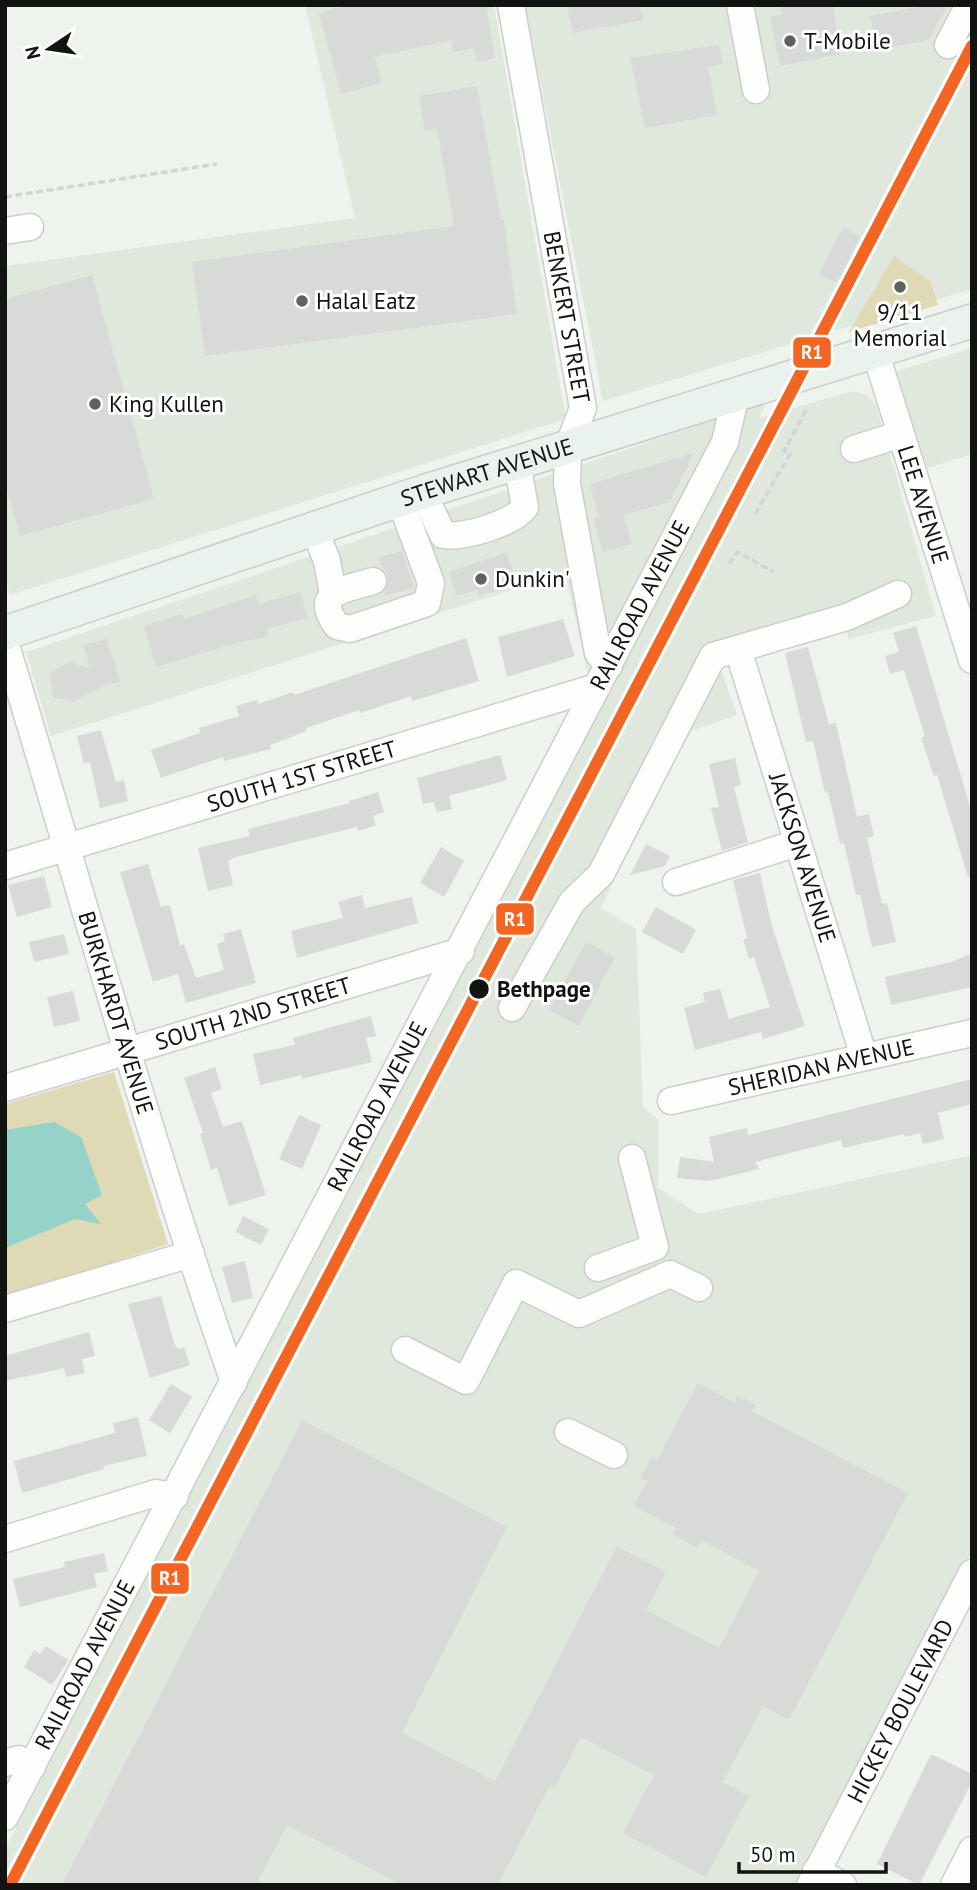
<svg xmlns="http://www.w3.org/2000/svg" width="977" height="1890" viewBox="0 0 977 1890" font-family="'PT Sans',sans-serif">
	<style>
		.built { fill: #e0e8de }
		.green { fill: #dfd9b6 }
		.water { fill: #95d2c9 }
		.building { fill: #d8dad7 }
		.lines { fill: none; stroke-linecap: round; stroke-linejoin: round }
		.minor-casing { stroke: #cbceca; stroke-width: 29 }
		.major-casing { stroke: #caccc9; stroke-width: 36 }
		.path { stroke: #d3d4d3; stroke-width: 3.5; stroke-dasharray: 7 3.5; stroke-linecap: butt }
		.minor { stroke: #fdfdfc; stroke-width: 26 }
		.major { stroke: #eaf2ee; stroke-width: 33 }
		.rail-1-casing { stroke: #fff; stroke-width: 18 }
		.rail-1 { stroke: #f26522; stroke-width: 12 }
		.poi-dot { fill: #5f625f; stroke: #fff; stroke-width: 2.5 }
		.stop-dot { fill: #121412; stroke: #fff; stroke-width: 2.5 }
		.labels { text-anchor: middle; stroke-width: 6; stroke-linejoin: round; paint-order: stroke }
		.poi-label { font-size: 23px; fill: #121412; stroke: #fff; text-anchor: start }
		.street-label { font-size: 23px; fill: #121412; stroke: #fff }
		.stop-label { font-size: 23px; font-weight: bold; fill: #121412; stroke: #fff; text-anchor: start }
		.line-badge { stroke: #fff; stroke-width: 2.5 }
		.badge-label { font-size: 19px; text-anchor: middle; font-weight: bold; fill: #fff }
	</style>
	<rect width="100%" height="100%" fill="#eff3ee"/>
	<!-- built -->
	<g class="built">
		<path d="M305,5h189l72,414 -556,176 -5,-15v-314l350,-48z"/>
		<path d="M525,5h447v284l-369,112z"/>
		<path d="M972,348v106l-50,16 -28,-98z"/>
		<path d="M852,391l15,4 9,10 60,211 -87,23 -5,-15 -126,37 19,54 -55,19 -81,174 35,21 7,178 16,13 -1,68 41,26 273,-59v396l-169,334h-798v-36l592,-1134 -32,-142 -514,163 -25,-84 741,-250 -8,16z"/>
	</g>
	<!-- green -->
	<g class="green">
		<path d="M894,256l36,25 8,24 -89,27z"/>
		<path d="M114,1072l54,172 -163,54v-194z"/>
	</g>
	<!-- water -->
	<path class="water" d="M54,1122l27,15 21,58 -17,9 16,20 -26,-5 -70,29v-118z"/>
	<!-- building -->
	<g class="building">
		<path d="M348,5h138l9,53 -19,4 -2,-14 -21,4 -2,-12 -76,17 7,26 -41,11 -22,-81z"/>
		<path d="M567,5h73l3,15 -70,13z"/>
		<path d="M780,5h53l8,49 -61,12 -10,-49 12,-3z"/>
		<path d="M927,5h21l-19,35 -52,10 -7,-34z"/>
		<path d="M719,45l4,19 -15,3 9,48 -72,13 -15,-70z"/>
		<path d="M477,86l24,134h3l13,94 -312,42 -13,-94 262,-36 -17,-97 -12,2 -6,-35z"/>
		<path d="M843,227l17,10 -23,46 -18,-9z"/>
		<path d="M92,275l62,224 -134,37 -15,-53v-184z"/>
		<path d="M694,453l-24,49 -46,13 8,29 -29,8 -10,-34 6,-1 -9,-33z"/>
		<path d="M402,551l12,37 -30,8 4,-19 -10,-19z"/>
		<path d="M507,552l10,33 -38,11 -1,-6 -22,6 -7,-24z"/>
		<path d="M300,592l8,26 -42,11 2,8 -28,5 -84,25 -12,-41 38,-12 2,5 72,-24 3,9z"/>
		<path d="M563,619l12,37 -68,21 -9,-40z"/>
		<path d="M916,626l56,187v64h-4l-31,-102 -3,1 -13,-38 4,-2 -21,-66 -14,4 -5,-18 14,-4 -6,-19z"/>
		<path d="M466,638l13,43 -67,20 -1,-5 -51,17 -1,-3 -53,18 1,3 -37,14 1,4 -47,12 -1,-4 -62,21 -10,-28 49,-17 -1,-5 40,-12 -3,-10 21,-6 1,4 35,-12 1,3z"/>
		<path d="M107,639l13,43 -18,4 -28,16 -21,-5 -3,-24 19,-11 21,6 -7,-23z"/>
		<path d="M808,647l21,77 7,-1 21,94 12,-3 5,22 -7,2 15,66 5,-1 9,39 -24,5 -12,-53 -4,1 -12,-52 -4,1 -12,-52 -3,1 -12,-52 -7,1 -21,-89z"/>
		<path d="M101,730l15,52 8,-2 4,21 -28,7 -10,-46 -6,2 -7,-28z"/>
		<path d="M500,755l7,25 -58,16 3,13 -15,3 -3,-10 -11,2 -6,-26z"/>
		<path d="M735,758l6,27 -7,2 14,55 -26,9 -11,-43 8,-1 -10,-43z"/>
		<path d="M378,792l6,20 -11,4 3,9 -18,6 -1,-4 -121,30 -8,4 5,24 -25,6 -10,-43 52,-12 -2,-7 102,-26 -1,-2z"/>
		<path d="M646,844l24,12 -5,10 -35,9z"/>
		<path d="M441,847l23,14 -20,36 -24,-14z"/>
		<path d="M148,864l13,43 9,-2 10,41 4,-2 12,34 28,-8 -7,-26 8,-3 -2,-7 18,-5 15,54 -70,20 -8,-29 -25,8 -33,-110z"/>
		<path d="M760,873l11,50 34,103 -42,13 -2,-7 -66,18 -11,-42 21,-6 -2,-9 17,-4 9,30 41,-12 -16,-50 -5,2 -6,-19 4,-2 -14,-58z"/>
		<path d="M44,876l8,31 -35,10 -9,-32z"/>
		<path d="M362,895l3,13 47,-11 6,26 -121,35 -6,-27 52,-13 -5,-16z"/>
		<path d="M656,907l40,23 -13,24 -41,-22z"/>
		<path d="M64,934l5,20 -35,8 -5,-20z"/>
		<path d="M586,942l29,15 -36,69 -30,-16z"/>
		<path d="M972,953v34l-81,18 -6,-28 66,-15z"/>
		<path d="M73,991l7,30 -26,6 -7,-30z"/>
		<path d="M371,1016l5,20 -10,2 6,24 -70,17v-4l-42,10 -7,-31 42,-9 -2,-7z"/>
		<path d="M215,1067l7,22 -11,4 12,34 19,-6 24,74 -37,11 -12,-38 -6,2 -11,-36 3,-1 -19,-55z"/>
		<path d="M972,1079v25l-34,9 6,26 -21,5 -3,-11 -15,4 -1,-3 -61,14 -2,-8 -86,22 4,7 -41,10 -11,2 -30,-3 3,-21 34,5 -5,-25 38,-9 1,7z"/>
		<path d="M299,1115l22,10 -19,44 -23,-10z"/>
		<path d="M243,1216l26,13 -8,16 -25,-13z"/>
		<path d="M245,1261l8,37 -21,5 -10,-36z"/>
		<path d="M161,1296l13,47 4,6 6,-2 6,18 -40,13 -22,-74z"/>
		<path d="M89,1332l6,24 -13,3 3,14 -19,4 -2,-9 -59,13v-25z"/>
		<path d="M698,1383l36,19 3,-7 19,10 -4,6 156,82 -119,227 -26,-14 -40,76 26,14 -43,81 -83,-44 31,-58 -73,-38 -26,50 -5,-2 -52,100h-96l-115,-60 -31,60h-194l240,-465 205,107 -105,206 93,48 122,-235 49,26 -20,38 73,38 40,-77 -58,-31 -4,8 -25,-14 4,-6 -42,-22 13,-25 -7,-3 11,-21 6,3z"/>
		<path d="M171,1384l21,13 -22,36 -21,-13z"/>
		<path d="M138,1417l9,39 -44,10 1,3 -82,24 -8,-32 101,-28 -2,-10z"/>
		<path d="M104,1553l4,18 -14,3 3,13 -77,20 -7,-28 52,-12 -1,-5z"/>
		<path d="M46,1646l22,14 -16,25 -28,-18 10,-17 6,4z"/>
		<path d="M931,1754l41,20v8l-53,103 -42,-21z"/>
	</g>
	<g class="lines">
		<!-- minor casing -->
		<g class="minor-casing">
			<g id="minor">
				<path id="s1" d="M511,5l72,403 -15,39 -1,37 31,169 11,13"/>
				<path d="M740,5l16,85"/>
				<path d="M948,45l21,-40"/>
				<path d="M5,231l25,-4"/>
				<path id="s2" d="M875,351l97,309"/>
				<path d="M854,449l47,-15"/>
				<path d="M423,492l20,43c20,3 70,-11 82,-28l-8,-44"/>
				<path d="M315,530l12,31 6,33"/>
				<path d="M373,581c-26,8 -62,10 -36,45l13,3 77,-26 4,-20 -31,-83"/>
				<path id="s3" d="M5,642c76,247 143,496 229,740"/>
				<path id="s4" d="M741,659l123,398"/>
				<path id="s5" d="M5,866l592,-179"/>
				<path d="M676,882l121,-39"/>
				<path d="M512,1008l60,-106 29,-28 112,-218 134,-39 51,-23"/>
				<path id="s6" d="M5,1088l456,-137"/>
				<path id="s7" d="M671,1101l301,-68"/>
				<path d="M598,1268l57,-21 -23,-89"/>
				<path d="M5,1309l186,-55"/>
				<path d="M405,1350l61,31 50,-98 63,31 91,-40 29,14"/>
				<path d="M568,1432l46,23"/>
				<path d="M5,1539l151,-46 19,3"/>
				<path d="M5,1763l14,-4 13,8"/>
				<path id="s8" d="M5,1817l720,-1375 11,-48"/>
				<path d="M816,1871l27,14"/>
				<path id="s9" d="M810,1885l162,-312"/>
				<path d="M954,1885l18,-35"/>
			</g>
		</g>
		<!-- major casing -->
		<g class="major-casing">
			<g id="major">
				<path id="s10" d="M5,633l418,-141 549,-171"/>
			</g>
		</g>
		<!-- path -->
		<g class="path">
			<path d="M5,197l212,-33"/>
			<path d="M744,466l4,-7"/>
			<path d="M755,514l35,-60 -6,-3 23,-43"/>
			<path d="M729,564l8,-12 37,20"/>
		</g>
		<!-- minor -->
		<use href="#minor" class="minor"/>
		<!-- major -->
		<use href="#major" class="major"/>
		<!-- rail-1 casing -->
		<g class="rail-1-casing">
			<path id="rail-1" d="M10,1885l962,-1839"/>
		</g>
		<!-- rail-1 -->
		<use href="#rail-1" class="rail-1"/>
	</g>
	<!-- markers -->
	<g class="poi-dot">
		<circle cx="790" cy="41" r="7"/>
		<circle cx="900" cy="287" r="7"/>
		<circle cx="302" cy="301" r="7"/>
		<circle cx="95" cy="404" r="7"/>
		<circle cx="481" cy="579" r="7"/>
	</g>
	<circle class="stop-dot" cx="479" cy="989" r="11"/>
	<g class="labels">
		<!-- poi labels -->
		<g class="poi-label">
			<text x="804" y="49">T-Mobile</text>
			<text x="316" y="309">Halal Eatz</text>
			<text x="900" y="320" text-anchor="middle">9/11<tspan x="900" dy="26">Memorial</tspan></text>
			<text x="109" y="412">King Kullen</text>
			<text x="495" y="587">Dunkin'</text>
		</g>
		<!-- street labels -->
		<g class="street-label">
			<text dy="8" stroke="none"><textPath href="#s1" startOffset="317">BENKERT STREET</textPath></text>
			<text dy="8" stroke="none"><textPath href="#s10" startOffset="508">STEWART AVENUE</textPath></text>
			<text dy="8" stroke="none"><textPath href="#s2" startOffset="161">LEE AVENUE</textPath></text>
			<text dy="8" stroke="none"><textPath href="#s8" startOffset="1368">RAILROAD AVENUE</textPath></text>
			<text dy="8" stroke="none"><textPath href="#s5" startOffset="310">SOUTH 1ST STREET</textPath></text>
			<text dy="8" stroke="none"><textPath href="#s4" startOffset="208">JACKSON AVENUE</textPath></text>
			<text dy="8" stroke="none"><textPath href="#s6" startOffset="259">SOUTH 2ND STREET</textPath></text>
			<text dy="8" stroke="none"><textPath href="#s3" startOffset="387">BURKHARDT AVENUE</textPath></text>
			<text dy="8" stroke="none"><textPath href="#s7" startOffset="154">SHERIDAN AVENUE</textPath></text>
			<text dy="8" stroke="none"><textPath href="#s8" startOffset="802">RAILROAD AVENUE</textPath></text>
			<text dy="8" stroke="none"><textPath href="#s8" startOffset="172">RAILROAD AVENUE</textPath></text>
			<text dy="8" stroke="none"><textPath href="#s9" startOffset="196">HICKEY BOULEVARD</textPath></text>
		</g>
		<!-- stop labels -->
		<g class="stop-label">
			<text x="497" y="997">Bethpage</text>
		</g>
	</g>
	<g class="line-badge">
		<rect x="792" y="336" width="40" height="33" rx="7" fill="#f26522"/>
		<rect x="495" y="902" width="40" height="34" rx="7" fill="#f26522"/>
		<rect x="150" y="1562" width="40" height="33" rx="7" fill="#f26522"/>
	</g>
	<g class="badge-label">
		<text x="812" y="359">R1</text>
		<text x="515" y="926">R1</text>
		<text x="170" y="1585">R1</text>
	</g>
	<!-- border -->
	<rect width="977" height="1890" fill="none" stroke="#121412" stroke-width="14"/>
	<!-- north arrow -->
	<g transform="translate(49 49) rotate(257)" stroke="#ffffff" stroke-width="5" paint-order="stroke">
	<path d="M0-5L12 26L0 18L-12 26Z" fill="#121412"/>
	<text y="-10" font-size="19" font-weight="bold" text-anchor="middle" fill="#121412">N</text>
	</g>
	<!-- scale -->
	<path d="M739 1862v10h147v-10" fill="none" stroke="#121412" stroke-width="3.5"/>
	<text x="750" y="1862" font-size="21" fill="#121412" stroke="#ffffff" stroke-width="5" paint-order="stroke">50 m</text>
</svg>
